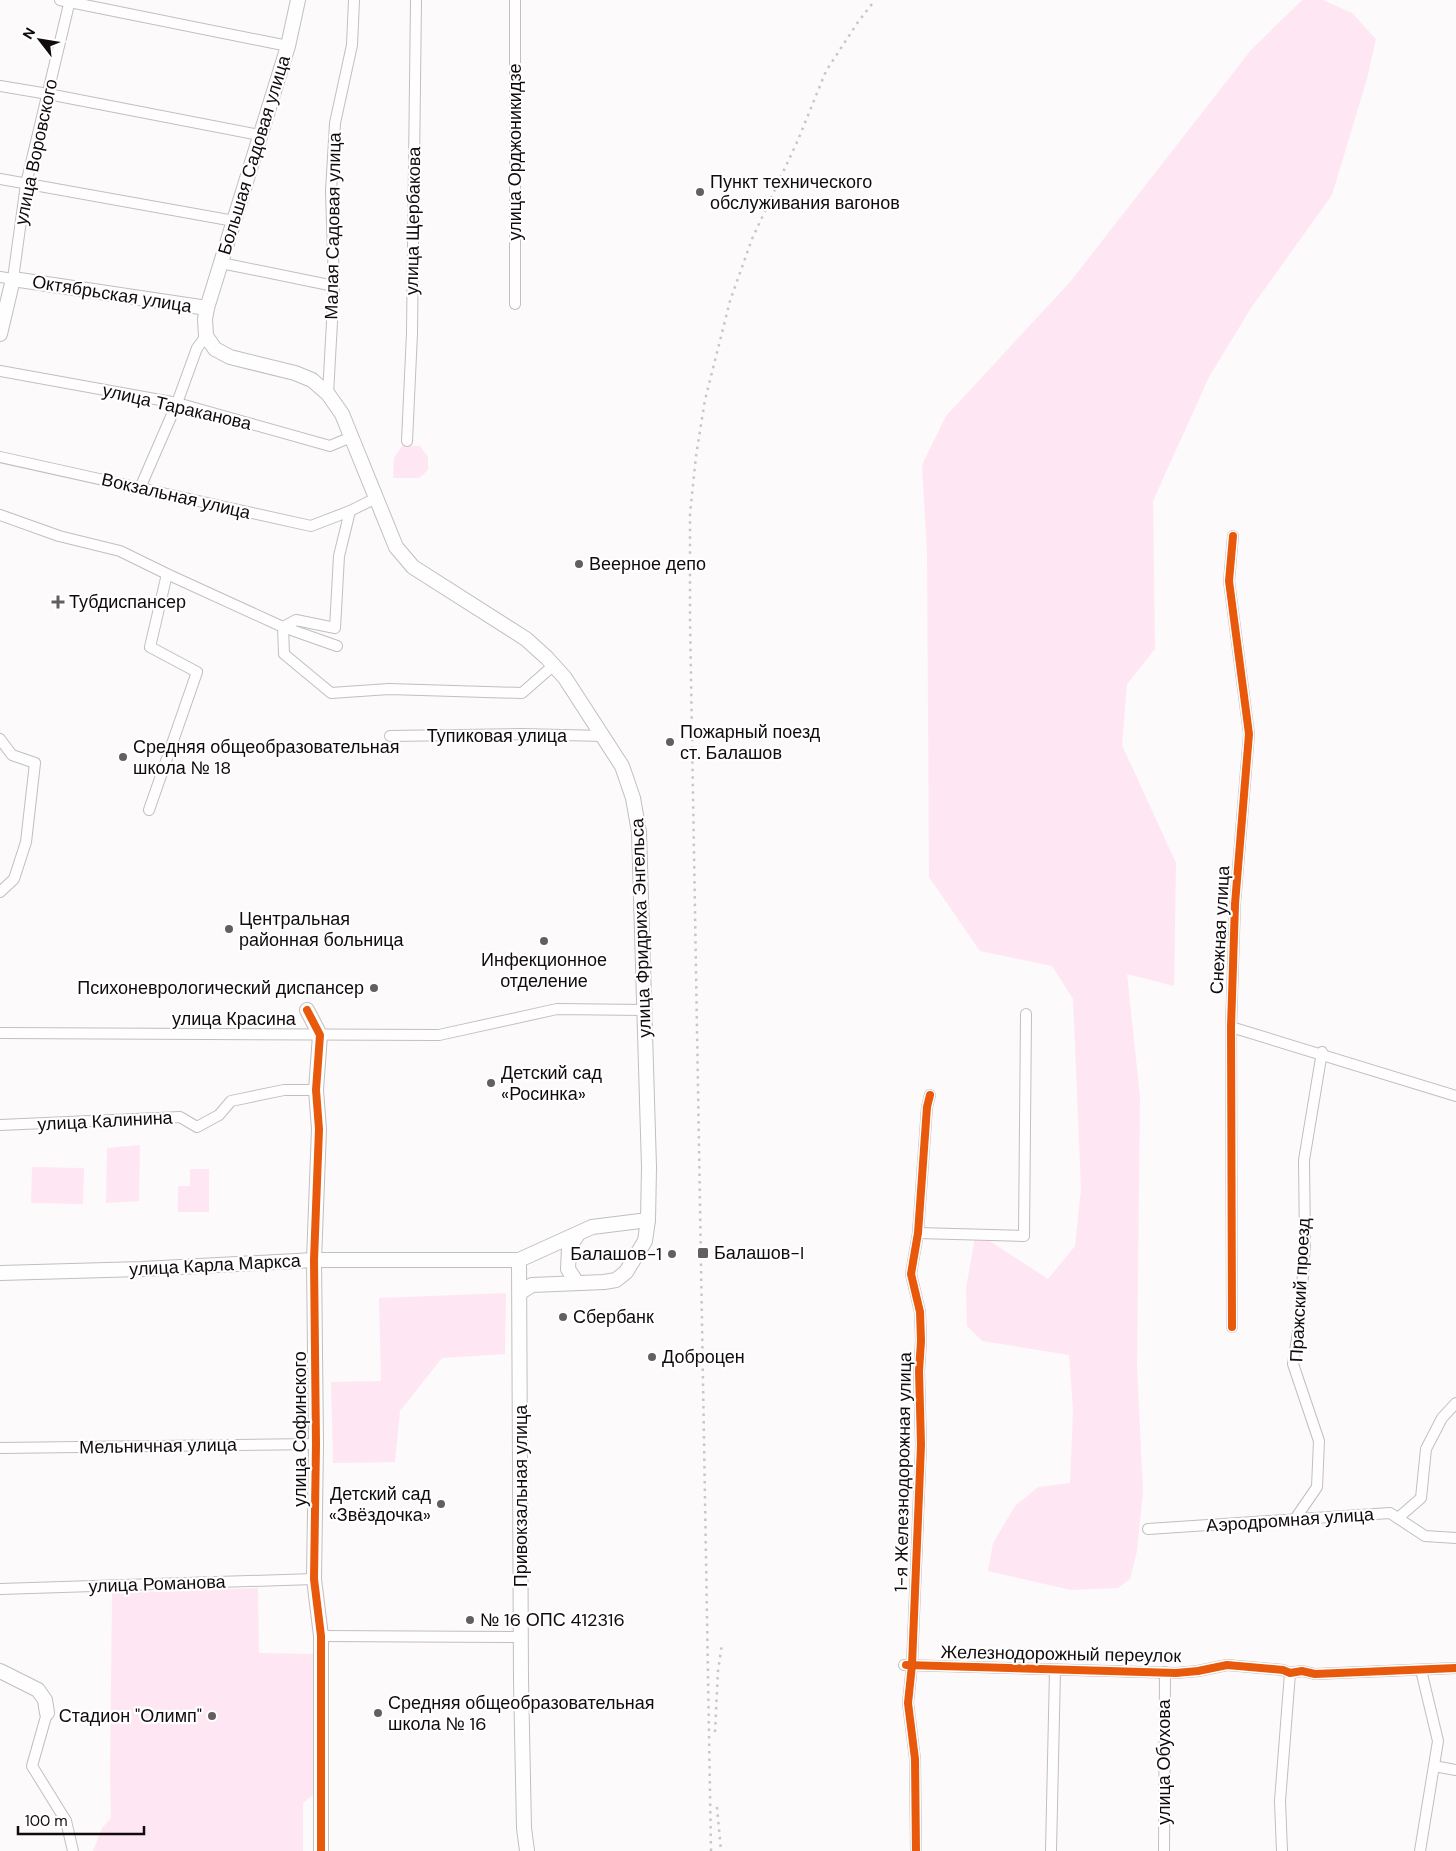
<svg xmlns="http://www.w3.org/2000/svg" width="1456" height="1851" viewBox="0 0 1456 1851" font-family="'DM Sans',sans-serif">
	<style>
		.green { fill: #fee7f2 }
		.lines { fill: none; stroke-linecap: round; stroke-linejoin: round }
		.street-casing { stroke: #c3bec0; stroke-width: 12 }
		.secondary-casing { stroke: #c3bec0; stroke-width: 16 }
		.street { stroke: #fffefe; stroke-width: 10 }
		.secondary { stroke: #fffefe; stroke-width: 14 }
		.rail { stroke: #c7c7c7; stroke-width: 2.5; stroke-dasharray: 2.5 5; stroke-linecap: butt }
		.cycleway-casing { stroke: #fff; stroke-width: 11 }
		.cycleway { stroke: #e8590c; stroke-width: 8 }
		.poi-dot { fill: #635f61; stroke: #fff; stroke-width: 2 }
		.labels { text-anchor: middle; stroke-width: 4.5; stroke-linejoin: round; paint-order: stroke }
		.street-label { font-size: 18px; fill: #110b0e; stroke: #fff }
		.poi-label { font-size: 18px; fill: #110b0e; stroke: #fff; text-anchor: start }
	</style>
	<rect width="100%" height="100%" fill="#fcfafb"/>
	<!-- green -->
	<g class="green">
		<path d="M1302,0h21l29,13 24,26 -9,40 -35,116 -81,113 -42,69 -56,124 2,148 -28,35 -5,61 54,118 -2,123 -47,-12 13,123 -3,269 6,126 -6,59 -7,28 -12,9 -47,2 -83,-19 5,-28 22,-37 23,-19 32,-4 3,-73 -4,-55 -87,-14 -15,-15 -1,-38 10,-56 72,47 27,-33 6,-57 -8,-190 -21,-33 -72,-15 -51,-74 -2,-325 -5,-87 24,-49 124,-134 181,-232z"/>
		<path d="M402,446h18l8,11v13l-9,8h-26l1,-20z"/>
		<path d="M140,1145l-1,56 -33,2 1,-55z"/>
		<path d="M32,1167l52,1 -1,36 -52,-1z"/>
		<path d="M190,1169h19v43h-31v-26h12z"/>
		<path d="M506,1293l-1,61 -63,4 -42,53 -5,51 -62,1 -2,-81 50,-1 -2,-83z"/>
		<path d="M258,1588l1,65 54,1v141l-10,8v48h-210l9,-23 9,-10 -1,-41 2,-184z"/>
	</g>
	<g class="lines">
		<!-- street casing -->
		<g class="street-casing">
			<g id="street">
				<path d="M60,0l228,46"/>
				<path d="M0,86l48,8 211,41"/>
				<path d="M0,179l234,42"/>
				<path d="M221,263l113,23"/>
				<path d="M0,277l13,2 13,-95 44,-184"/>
				<path d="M515,304v-304"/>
				<path d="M0,371l177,32 153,43 21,-9"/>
				<path d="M328,394l6,-108 -3,-95 4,-68 17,-78 2,-45"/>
				<path d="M407,441l5,-108 4,-333"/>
				<path d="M0,457l311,69 39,-15"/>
				<path d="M140,488l37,-85 20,-55 9,-12"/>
				<path d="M0,515l59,21 61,15 47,23 116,53 54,19"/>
				<path d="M283,627l1,27 47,39 58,-4 133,4 32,-28"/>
				<path d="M283,627l13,-7 39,8 4,-72 11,-45 26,-13"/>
				<path d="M390,736l131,-2 83,2"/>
				<path d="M0,739l12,16 23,8 -9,79 -12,37 -14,13"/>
				<path d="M149,810l48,-138 -47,-25 17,-73"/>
				<path d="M1231,1027l225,69"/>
				<path d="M0,1033l439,2 118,-26 88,1"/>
				<path d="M0,1125l180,-8 17,10 22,-12 12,-14 53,-11h32"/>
				<path d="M918,1233l106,3 2,-222"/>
				<path d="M1232,1327l-1,-300 4,-123 14,-170 -20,-153 4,-45"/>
				<path d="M0,1448l316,-4"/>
				<path d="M1398,1518l23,-20 5,-49 16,-31 14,-15"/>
				<path d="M1295,1519l22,-32 2,-46 -26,-77 7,-45 5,-76 -1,-83 18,-108"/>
				<path d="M1148,1529l242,-16 35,23 31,2"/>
				<path d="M0,1589l314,-10"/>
				<path d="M321,1636l200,1"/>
				<path d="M904,1665l272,8 22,-2 29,-6 56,5 7,3 12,-2 13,3 141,-6"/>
				<path d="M47,1713l-15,53 34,55 7,30"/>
				<path d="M1434,1766l22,4"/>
				<path d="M916,1851l-1,-92 -7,-56 4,-38 9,-220 -2,-74 2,-30 -1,-29 -9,-38 7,-41 9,-126 3,-12"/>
				<path d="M1051,1851l4,-181"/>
				<path d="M1164,1851l1,-179"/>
				<path d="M1282,1851l-2,-50 10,-128"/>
				<path d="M1420,1851l18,-110 -17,-71"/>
			</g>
		</g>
		<!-- secondary casing -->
		<g class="secondary-casing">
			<g id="secondary">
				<path d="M298,0l-10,46 -81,262 -2,11 1,17 9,13 15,8 65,16 17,7 16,14 14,20 54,133 17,20 113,72 21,19 18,20 57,88 11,32 6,34 10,335 -1,53 -3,21 -19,31 -10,8 -12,2 -72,3 -11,7"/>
				<path d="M0,334l13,-55 194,29"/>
				<path d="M307,1010l13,25 -4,55 3,39 -5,131 2,184 -2,135 7,57v215"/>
				<path d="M519,1260l2,420 3,148 3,23"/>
				<path d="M0,1273l142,-4 172,-9h205l73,-33 56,-7"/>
				<path d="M577,1283l-9,-14 1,-21 9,-14"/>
				<path d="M0,1671l38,19 7,10 2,13"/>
			</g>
		</g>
		<!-- street -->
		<use href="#street" class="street"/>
		<!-- secondary -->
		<use href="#secondary" class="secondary"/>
		<!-- rail -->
		<g class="rail">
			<path d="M715,1732l3,-61 4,-27"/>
			<path d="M717,1807l4,44"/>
			<path d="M711,1851l-21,-1233v-104l6,-58 9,-56 25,-99 22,-62 46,-99 28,-69 32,-49 17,-22"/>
		</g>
		<!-- cycleway casing -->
		<g class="cycleway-casing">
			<g id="cycleway">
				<path d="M307,1010l13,25 -4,55 3,39 -5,131 2,184 -2,135 7,57v215"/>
				<path d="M1232,1327l-1,-300 4,-123 14,-170 -20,-153 4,-45"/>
				<path d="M906,1665l270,8 22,-2 29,-6 56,5 7,3 12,-2 13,3 141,-6"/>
				<path d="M916,1851l-1,-92 -7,-56 4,-38 9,-220 -2,-74 2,-30 -1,-29 -9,-38 7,-41 9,-126 3,-12"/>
			</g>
		</g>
		<!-- cycleway -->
		<use href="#cycleway" class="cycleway"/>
	</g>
	<!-- markers -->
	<g class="poi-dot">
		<circle cx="700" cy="192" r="5"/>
		<circle cx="579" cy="564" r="5"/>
		<path d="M55.5 594.5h5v5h5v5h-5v5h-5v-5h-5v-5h5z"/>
		<circle cx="670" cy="742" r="5"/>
		<circle cx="123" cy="757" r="5"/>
		<circle cx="229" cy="929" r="5"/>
		<circle cx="544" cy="941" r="5"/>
		<circle cx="374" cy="988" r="5"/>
		<circle cx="491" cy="1083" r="5"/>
		<rect x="697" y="1247" width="12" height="12" rx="2.5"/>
		<circle cx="672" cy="1254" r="5"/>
		<circle cx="563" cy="1317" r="5"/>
		<circle cx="652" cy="1357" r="5"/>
		<circle cx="441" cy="1504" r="5"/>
		<circle cx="470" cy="1620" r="5"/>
		<circle cx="378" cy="1713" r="5"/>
		<circle cx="212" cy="1716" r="5"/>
	</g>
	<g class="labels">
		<!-- street labels -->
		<g class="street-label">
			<text transform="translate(36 152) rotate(-78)" y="6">улица Воровского</text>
			<text transform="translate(515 152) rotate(-90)" y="6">улица Орджоникидзе</text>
			<text transform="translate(254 155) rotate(-73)" y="6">Большая Садовая улица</text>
			<text transform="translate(413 221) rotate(-89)" y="6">улица Щербакова</text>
			<text transform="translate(333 226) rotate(-89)" y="6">Малая Садовая улица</text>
			<text transform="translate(112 294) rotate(9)" y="6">Октябрьская улица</text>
			<text transform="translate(177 407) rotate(13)" y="6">улица Тараканова</text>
			<text transform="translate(176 496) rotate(13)" y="6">Вокзальная улица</text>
			<text x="497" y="742">Тупиковая улица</text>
			<text transform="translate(641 928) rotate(-92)" y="6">улица Фридриха Энгельса</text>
			<text transform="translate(1220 930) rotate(-87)" y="6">Снежная улица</text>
			<text x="234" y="1025">улица Красина</text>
			<text transform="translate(105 1121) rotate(-3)" y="6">улица Калинина</text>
			<text transform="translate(215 1265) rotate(-3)" y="6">улица Карла Маркса</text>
			<text transform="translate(1300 1290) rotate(-87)" y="6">Пражский проезд</text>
			<text transform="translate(300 1429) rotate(-90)" y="6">улица Софинского</text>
			<text transform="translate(158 1446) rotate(-1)" y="6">Мельничная улица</text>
			<text transform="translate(903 1472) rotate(-89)" y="6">1-я Железнодорожная улица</text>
			<text transform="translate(521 1496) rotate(-90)" y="6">Привокзальная улица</text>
			<text transform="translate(1290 1520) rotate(-4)" y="6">Аэродромная улица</text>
			<text transform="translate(157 1584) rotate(-2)" y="6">улица Романова</text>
			<text transform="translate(1061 1654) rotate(1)" y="6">Железнодорожный переулок</text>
			<text transform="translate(1164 1762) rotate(-90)" y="6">улица Обухова</text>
		</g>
		<!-- poi labels -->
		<g class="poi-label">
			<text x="710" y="188">Пункт технического<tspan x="710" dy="21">обслуживания вагонов</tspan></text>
			<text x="589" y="570">Веерное депо</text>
			<text x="69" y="608">Тубдиспансер</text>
			<text x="680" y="738">Пожарный поезд<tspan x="680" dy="21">ст. Балашов</tspan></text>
			<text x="133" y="753">Средняя общеобразовательная<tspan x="133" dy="21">школа № 18</tspan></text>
			<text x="239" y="925">Центральная<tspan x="239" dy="21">районная больница</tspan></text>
			<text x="544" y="966" text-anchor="middle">Инфекционное<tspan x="544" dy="21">отделение</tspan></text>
			<text x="364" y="994" text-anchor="end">Психоневрологический диспансер</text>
			<text x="501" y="1079">Детский сад<tspan x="501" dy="21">«Росинка»</tspan></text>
			<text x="714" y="1259">Балашов-I</text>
			<text x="662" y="1260" text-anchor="end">Балашов-1</text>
			<text x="573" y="1323">Сбербанк</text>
			<text x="662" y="1363">Доброцен</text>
			<text x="431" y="1500" text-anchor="end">Детский сад<tspan x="431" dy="21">«Звёздочка»</tspan></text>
			<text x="480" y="1626">№ 16 ОПС 412316</text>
			<text x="388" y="1709">Средняя общеобразовательная<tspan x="388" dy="21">школа № 16</tspan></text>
			<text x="202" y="1722" text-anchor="end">Стадион "Олимп"</text>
		</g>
	</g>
	<!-- north arrow -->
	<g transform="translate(40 40) rotate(301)" stroke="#ffffff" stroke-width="4" paint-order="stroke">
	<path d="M0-4L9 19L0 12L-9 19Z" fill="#110b0e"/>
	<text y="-8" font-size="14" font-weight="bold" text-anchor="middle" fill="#110b0e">N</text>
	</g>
	<!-- scale -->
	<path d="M18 1826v8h126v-8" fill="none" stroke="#110b0e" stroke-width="2.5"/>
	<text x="25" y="1826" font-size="15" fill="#110b0e" stroke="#ffffff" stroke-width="4" paint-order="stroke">100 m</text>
</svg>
